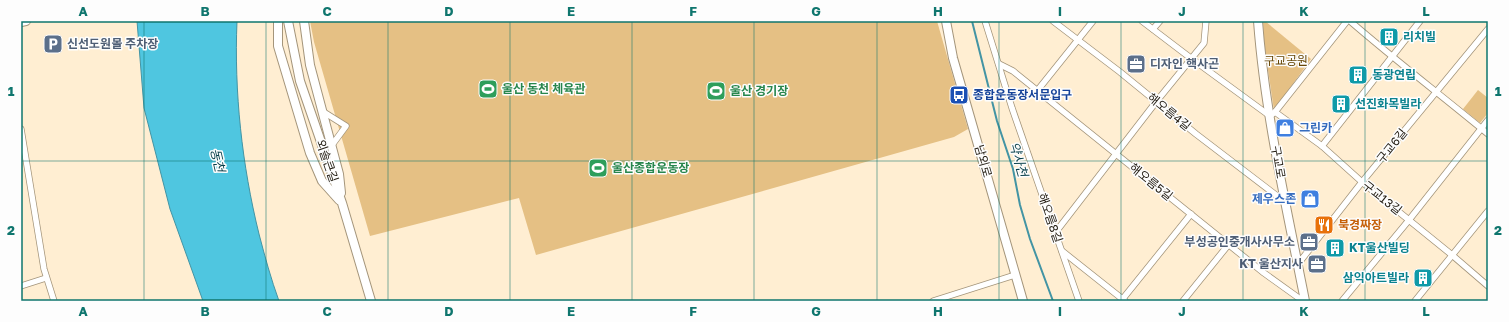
<svg xmlns="http://www.w3.org/2000/svg" width="1509" height="322" viewBox="0 0 1509 322" font-family="'Golos Text','Noto Sans KR',sans-serif">
	<style>
		.green { fill: #e5c084 }
		.water { fill: #4fc6e0; stroke: #4394a4 }
		.lines { fill: none; stroke-linecap: round; stroke-linejoin: round }
		.stream { stroke: #4394a4; stroke-width: 2 }
		.street-casing { stroke: #a4957b; stroke-width: 7 }
		.secondary-casing { stroke: #a4957b; stroke-width: 10 }
		.street { stroke: #fff; stroke-width: 5.5 }
		.secondary { stroke: #fff; stroke-width: 8 }
		.grid { fill: none; stroke: #0f766e; stroke-width: 1; stroke-opacity: 0.55 }
		.labels { text-anchor: middle; stroke-width: 3; stroke-linejoin: round; paint-order: stroke }
		.culture-label { font-size: 12px; font-weight: bold; fill: #0d838f; stroke: #fdfdfd; text-anchor: start }
		.service-label { font-size: 12px; font-weight: bold; fill: #4e5e75; stroke: #fdfdfd; text-anchor: start }
		.park-label { font-size: 12px; fill: #664706; stroke: #fdfdfd }
		.leisure-label { font-size: 12px; font-weight: bold; fill: #27864d; stroke: #fdfdfd; text-anchor: start }
		.transit-label { font-size: 12px; font-weight: bold; fill: #164399; stroke: #fdfdfd; text-anchor: start }
		.street-label { font-size: 12px; fill: #272117; stroke: #fdfdfd }
		.shop-label { font-size: 12px; font-weight: bold; fill: #366cbe; stroke: #fdfdfd; text-anchor: start }
		.food-label { font-size: 12px; font-weight: bold; fill: #c56008; stroke: #fdfdfd; text-anchor: start }
		.water-label { font-size: 13px; font-style: italic; fill: #083f4a; stroke: #fdfdfd }
		.neatline { fill: none; stroke: #0f766e; stroke-width: 1.5 }
		.grid-label { font-size: 13px; text-anchor: middle; font-weight: bold; fill: #0f766e }
	</style>
	<rect width="100%" height="100%" fill="#ffeed2"/>
	<!-- green -->
	<g class="green">
		<path d="M310,21h627l31,108 -14,8 -418,118 -17,-57 -149,38 -56,-194z"/>
		<path d="M1263,21h2l46,38 -37,51 -10,-67z"/>
		<path d="M1478,90l10,8v15l-8,10 -17,-14z"/>
	</g>
	<!-- water -->
	<path class="water" d="M137,21h100c-3,71 5,144 22,213 6,23 12,45 20,67h-76l-33,-92 -26,-101z"/>
	<g class="lines">
		<!-- stream -->
		<path class="stream" d="M972,21l25,100 16,48 7,36 10,34 23,62"/>
		<!-- street casing -->
		<g class="street-casing">
			<g id="street">
				<path d="M985,21l27,87 67,193"/>
				<path d="M1053,21l67,51 76,62 89,68"/>
				<path d="M1142,21l46,35 82,60 5,-4 72,-91"/>
				<path d="M1350,21c45,39 92,75 138,113"/>
				<path d="M1153,29l7,-8"/>
				<path d="M999,64l14,7 251,202 39,28"/>
				<path d="M1037,91l56,-70"/>
				<path d="M322,111l24,15 -14,19"/>
				<path d="M1275,112l47,34 40,36 90,73 36,31"/>
				<path d="M21,129l23,140 10,32"/>
				<path d="M1322,146l98,-125"/>
				<path d="M1055,233l101,-131 48,-59 2,-22"/>
				<path d="M1062,251l63,50"/>
				<path d="M1298,264l64,-82 126,-153"/>
				<path d="M21,286l25,-8"/>
				<path d="M933,301l82,-26"/>
				<path d="M1121,301l70,-87"/>
				<path d="M1183,301l46,-57"/>
				<path d="M1342,301l67,-81 79,-100"/>
				<path d="M1415,301l73,-90"/>
			</g>
		</g>
		<!-- secondary casing -->
		<g class="secondary-casing">
			<g id="secondary">
				<path d="M278,21v25l32,107 12,28 17,19"/>
				<path d="M288,21l12,60 42,122 29,98"/>
				<path d="M304,21l6,44 29,109 2,19"/>
				<path d="M946,21l7,37 70,243"/>
				<path d="M1258,21c7,94 29,188 47,280"/>
				<path d="M21,22l5,-1"/>
			</g>
		</g>
		<!-- street -->
		<use href="#street" class="street"/>
		<!-- secondary -->
		<use href="#secondary" class="secondary"/>
	</g>
	<!-- grid -->
	<path class="grid" d="M144,21v280M266,21v280M388,21v280M510,21v280M632,21v280M754,21v280M877,21v280M999,21v280M1121,21v280M1243,21v280M1365,21v280M21,161h1467"/>
	<!-- icons -->
	<defs>
		<g id="building-square" transform="scale(1)"><rect x="-9" y="-9" width="18" height="18" rx="4" fill="#0f9aa8" stroke="#fdfdfd"/><path d="M-4-6H4V6H1V3H-1V6H-4ZM-2.5-4.3h1.7v1.8h-1.7ZM.8-4.3h1.7v1.8H.8ZM-2.5-1h1.7V.8h-1.7ZM.8-1h1.7V.8H.8Z" fill="#fff"/></g>
		<g id="parking-square" transform="scale(1)"><rect x="-9" y="-9" width="18" height="18" rx="4" fill="#5c6f8a" stroke="#fdfdfd"/><path d="M-3.5-5.5H1a3.5 3.5 0 0 1 0 7H-1V5.5H-3.5ZM-1-3.4V-.6H.8a1.4 1.4 0 0 0 0-2.8Z" fill="#fff"/></g>
		<g id="office-square" transform="scale(1)"><rect x="-9" y="-9" width="18" height="18" rx="4" fill="#5c6f8a" stroke="#fdfdfd"/><path d="M-6-3h4V-5.5h4V-3h4V5H-6ZM-1-4.5V-3h2v-1.5ZM-6 0V1H6V0Z" fill="#fff"/></g>
		<g id="stadium-square" transform="scale(1)"><rect x="-9" y="-9" width="18" height="18" rx="4" fill="#2e9e5b" stroke="#fdfdfd"/><path d="M0-5a6.5 5 0 1 0 0 10a6.5 5 0 1 0 0-10ZM-3.5-1.8h7v3.6h-7Z" fill="#fff"/></g>
		<g id="bus-square" transform="scale(1)"><rect x="-9" y="-9" width="18" height="18" rx="4" fill="#1a4fb4" stroke="#fdfdfd"/><path d="M-5-6H5V4H4V6H2V4H-2V6H-4V4H-5ZM-3.5-4V0h7V-4ZM-3.5 1.2v1.5H-2V1.2ZM2 1.2v1.5H3.5V1.2Z" fill="#fff"/></g>
		<g id="shop-square" transform="scale(1)"><rect x="-9" y="-9" width="18" height="18" rx="4" fill="#3f7fe0" stroke="#fdfdfd"/><path d="M-5-2.5h2.3a2.7 3.5 0 0 1 5.4 0H5L5.5 6h-11ZM-1.5-2.5h3a1.5 2.3 0 0 0-3 0Z" fill="#fff"/></g>
		<g id="restaurant-square" transform="scale(1)"><rect x="-9" y="-9" width="18" height="18" rx="4" fill="#e8710a" stroke="#fdfdfd"/><path d="M-5-6h1v4h1v-4h1v4h1v-4h1v5L-1.5 .5V6h-2V.5L-5-1ZM5-6V6H3V1.5H1.5Q1.5-4 5-6Z" fill="#fff"/></g>
	</defs>
	<g fill-rule="evenodd">
		<use href="#building-square" x="1389" y="37"/>
		<use href="#parking-square" x="53" y="44"/>
		<use href="#office-square" x="1136" y="64"/>
		<use href="#building-square" x="1358" y="75"/>
		<use href="#stadium-square" x="488" y="89"/>
		<use href="#stadium-square" x="716" y="91"/>
		<use href="#bus-square" x="959" y="95"/>
		<use href="#building-square" x="1341" y="104"/>
		<use href="#shop-square" x="1285" y="128"/>
		<use href="#stadium-square" x="598" y="168"/>
		<use href="#shop-square" x="1310" y="199"/>
		<use href="#restaurant-square" x="1324" y="225"/>
		<use href="#office-square" x="1309" y="242"/>
		<use href="#building-square" x="1335" y="248"/>
		<use href="#office-square" x="1317" y="264"/>
		<use href="#building-square" x="1423" y="278"/>
	</g>
	<g class="labels">
		<!-- culture labels -->
		<g class="culture-label">
			<text x="1403" y="41">리치빌</text>
			<text x="1372" y="79">동광연립</text>
			<text x="1355" y="108">선진화목빌라</text>
			<text x="1349" y="252">KT울산빌딩</text>
			<text x="1409" y="282" text-anchor="end">삼익아트빌라</text>
		</g>
		<!-- service labels -->
		<g class="service-label">
			<text x="67" y="48">신선도원몰 주차장</text>
			<text x="1150" y="68">디자인 핵사곤</text>
			<text x="1295" y="246" text-anchor="end">부성공인중개사사무소</text>
			<text x="1303" y="268" text-anchor="end">KT 울산지사</text>
		</g>
		<!-- park labels -->
		<g class="park-label">
			<text x="1286" y="65">구교공원</text>
		</g>
		<!-- leisure labels -->
		<g class="leisure-label">
			<text x="502" y="93">울산 동천 체육관</text>
			<text x="730" y="95">울산 경기장</text>
			<text x="612" y="172">울산종합운동장</text>
		</g>
		<!-- transit labels -->
		<g class="transit-label">
			<text x="973" y="99">종합운동장서문입구</text>
		</g>
		<!-- street labels -->
		<g class="street-label">
			<text transform="translate(1169 112) rotate(39)" y="4">해오름4길</text>
			<text transform="translate(1392 146) rotate(-51)" y="4">구교6길</text>
			<text transform="translate(327 161) rotate(71)" y="4">외솔큰길</text>
			<text transform="translate(983 161) rotate(74)" y="4">남외로</text>
			<text transform="translate(1278 162) rotate(80)" y="4">구교로</text>
			<text transform="translate(1151 182) rotate(39)" y="4">해오름5길</text>
			<text transform="translate(1382 198) rotate(38)" y="4">구교13길</text>
			<text transform="translate(1050 218) rotate(71)" y="4">해오름8길</text>
		</g>
		<!-- shop labels -->
		<g class="shop-label">
			<text x="1299" y="132">그린카</text>
			<text x="1296" y="203" text-anchor="end">제우스존</text>
		</g>
		<!-- food labels -->
		<g class="food-label">
			<text x="1338" y="229">북경짜장</text>
		</g>
		<!-- water labels -->
		<g class="water-label">
			<text transform="translate(1019 159) rotate(74)" y="5">약사천</text>
			<text transform="translate(218 160) rotate(77)" y="5">동천</text>
		</g>
	</g>
	<!-- border -->
	<rect width="1509" height="322" fill="none" stroke="#fdfdfd" stroke-width="44"/>
	<rect x="22" y="22" width="1465" height="278" class="neatline"/>
	<g class="grid-label">
		<text x="83" y="16">A</text>
		<text x="205" y="16">B</text>
		<text x="327" y="16">C</text>
		<text x="449" y="16">D</text>
		<text x="571" y="16">E</text>
		<text x="693" y="16">F</text>
		<text x="816" y="16">G</text>
		<text x="938" y="16">H</text>
		<text x="1060" y="16">I</text>
		<text x="1182" y="16">J</text>
		<text x="1304" y="16">K</text>
		<text x="1426" y="16">L</text>
		<text x="11" y="96">1</text>
		<text x="1498" y="96">1</text>
		<text x="11" y="235">2</text>
		<text x="1498" y="235">2</text>
		<text x="83" y="316">A</text>
		<text x="205" y="316">B</text>
		<text x="327" y="316">C</text>
		<text x="449" y="316">D</text>
		<text x="571" y="316">E</text>
		<text x="693" y="316">F</text>
		<text x="816" y="316">G</text>
		<text x="938" y="316">H</text>
		<text x="1060" y="316">I</text>
		<text x="1182" y="316">J</text>
		<text x="1304" y="316">K</text>
		<text x="1426" y="316">L</text>
	</g>
</svg>
